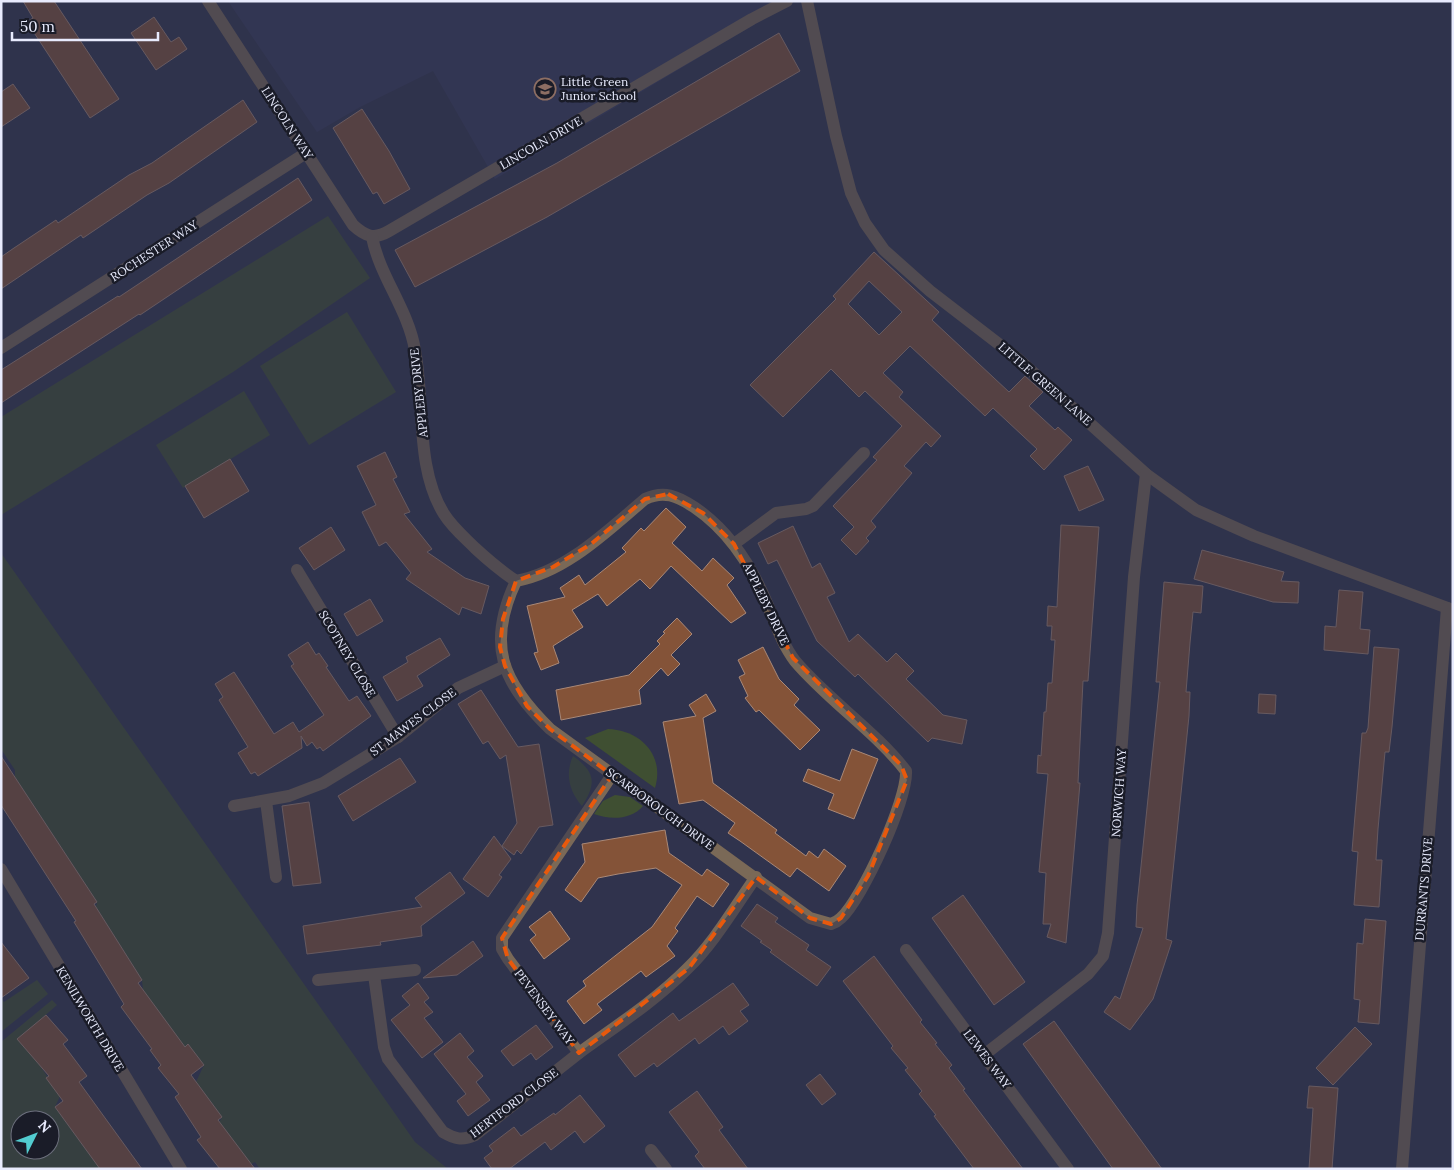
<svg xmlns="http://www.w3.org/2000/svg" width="1454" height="1170" viewBox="0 0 1454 1170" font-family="Lora,serif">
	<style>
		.built { fill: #373b5c }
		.green { fill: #3f4f32; fill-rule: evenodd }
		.building { fill: #845338; stroke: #a98877; fill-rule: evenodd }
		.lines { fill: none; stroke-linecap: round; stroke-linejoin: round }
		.street { stroke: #7a6957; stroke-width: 12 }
		.marked { fill: none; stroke: #e8590c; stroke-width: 4; stroke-dasharray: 10 6; stroke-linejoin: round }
		.labels { text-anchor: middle; stroke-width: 5; stroke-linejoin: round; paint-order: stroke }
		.poi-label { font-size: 12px; fill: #e8ebfd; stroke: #1a1c28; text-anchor: start }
		.street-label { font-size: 12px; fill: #e8ebfd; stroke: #1a1c28 }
	</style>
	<rect width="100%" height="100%" fill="#30334d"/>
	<!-- built -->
	<path class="built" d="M228,1h566l-299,178 -62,-108 -73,36 -43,25z"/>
	<!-- green -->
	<g class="green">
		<path d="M328,216l42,62 -137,94 -232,143v-98z"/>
		<path d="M347,312l49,80 -87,53 -49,-79z"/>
		<path d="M244,391l26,44 -87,53 -27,-43z"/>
		<path d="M1,553l414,589 33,27h-188l-5,-7 -4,2 -32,-41 3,-6 -26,-35 8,-17 -16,-20 -9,6 -36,-61 -1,-10 -46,-73 1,-5 -82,-125v-7l-14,-21z"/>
		<path d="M608,729c32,1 57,26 47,59l-70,-50z"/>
		<path d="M573,756c22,16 24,27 9,50 -13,-15 -17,-32 -9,-50z"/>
		<path d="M615,795l15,2 13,9c-12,14 -33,14 -49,8l9,-13z"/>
		<path d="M37,980l11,14 -47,38v-34l3,4z"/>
		<path d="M52,1000l5,5 -39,34 21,25 21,32 -5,11 45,62h-99v-127zM20,1120h30v30h-30z"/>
	</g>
	<!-- building -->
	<g class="building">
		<path d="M23,1h31l65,98 -29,19 -63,-96 6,-4z"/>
		<path d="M154,17l17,25 8,-5 8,12 -31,21 -25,-37z"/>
		<path d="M779,33l21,38 -253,146 -132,70 -20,-37 162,-87z"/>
		<path d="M13,84l17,24 -29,19v-35z"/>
		<path d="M243,100l14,22 -88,61 -22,12 -64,43 -2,-3 -80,54v-32l13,-9 42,-28 2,3 71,-48 23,-12z"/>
		<path d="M362,109l27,42 21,38 -26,15 -7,-12 -4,2 -40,-66z"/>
		<path d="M298,178l14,22 -172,115 -1,-1 -138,89v-33l117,-74 1,1z"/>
		<path d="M874,252l65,60 -7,8 77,72 16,-16 18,16 -14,14 26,24 3,-3 14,13 -28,30 -14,-14 7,-7 -44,-41 -8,8 -75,-70 -27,27 20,19 -4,5 42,39 -10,11 -5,-5 -22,24 8,7 -41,48 5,6 -10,11 3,3 -13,14 -15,-15 13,-13 -21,-21 44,-46 -4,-3 29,-31 -37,-35 -6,6 -28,-28 -48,48 -33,-32 86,-86 -3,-3zM869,281l33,31 -23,23 -31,-31z"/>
		<path d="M385,452l12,25 -4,2 17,33 -6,2 28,35 -5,3 38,26 24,8 -8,28 -19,-7 -3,8 -53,-36 5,-6 -25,-31 -7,4 -17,-34 14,-7 -19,-39z"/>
		<path d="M230,459l19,32 -45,27 -19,-32z"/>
		<path d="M1088,466l16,34 -25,11 -15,-35z"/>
		<path d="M666,508l20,19 -14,16 30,28 11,-13 21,20 -7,7 19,28 -15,10 -60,-57 -21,23 -10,-10 -33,27 -9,-12 -26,16 11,17 -30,19 6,17 -18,7 -7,-17 4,-1 -11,-46 38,-9 -5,-9 19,-13 6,10 41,-33 -4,-4 19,-20 3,3z"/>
		<path d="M1061,525l38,2 -11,154h-5l-5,102h2l-14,160 -19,-6 4,-13h-8l3,-51 -7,-1 9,-98 -11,-1 1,-18 3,1 3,-44h2l2,-29h4l3,-43h-4l1,-14h-5l1,-20 9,1z"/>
		<path d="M793,526l19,42 8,-5 15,30 -8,4 22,45 9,-8 29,28 9,-9 18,18 -8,8 37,36 24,5 -5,24 -30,-6 -4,4 -70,-68 -3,3 -38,-36 -40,-81 -9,4 -10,-21z"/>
		<path d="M331,527l14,23 -31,20 -15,-22z"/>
		<path d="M1202,550l82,22 -3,9 18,1 -1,21 -25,-1 -79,-23z"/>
		<path d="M1164,582l39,4 -2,27 -8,-1 -3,31 -4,49h4l-1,24 -23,223 6,2 -19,58 -23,31 -26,-18 11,-16 5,3 23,-71 -7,-1 1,-22 23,-223h-4z"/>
		<path d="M1339,590l24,2 -3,37 10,1 -2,24 -44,-4 1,-24 11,1z"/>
		<path d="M370,599l13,22 -26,15 -13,-22z"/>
		<path d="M677,618l15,16 -21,21 9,9 -12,12 -7,-8 -22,22 2,14 -80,16 -5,-30 73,-15 31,-31 -3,-3 8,-8 -2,-1z"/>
		<path d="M440,638l10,17 -33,21 6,10 -26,15 -14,-24 25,-15 -2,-5z"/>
		<path d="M308,642l8,13 3,-2 9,13 -2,1 23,34 8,-5 14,20 -48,35 -3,-4 -3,2 -5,-7 -5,4 -6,-10 1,12 -44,28 -3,-4 -4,2 -13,-21 10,-6 -29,-47 4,-3 -8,-13 19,-12 40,62 19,-12 6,10 25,-17 -33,-49 3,-2 -6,-9z"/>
		<path d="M763,647l16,32 20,20 -5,6 26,25 -20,20 -41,-40 -3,2 -11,-14 3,-2 -9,-19 6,-3 -7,-14z"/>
		<path d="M1374,647l25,2 -7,78 -3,25h-4l-7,77 -2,31h6l-3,47 -25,-2 4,-53 -6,-1 10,-118h4l2,-5z"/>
		<path d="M481,690l37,57 21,-3 14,81 -14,2 -18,27 -4,-4 -3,5 -12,-9 15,-23 -11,-68 -6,4 -12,-18 -5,3 -25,-40z"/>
		<path d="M706,694l10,17 -13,7 10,65 64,47 -2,3 31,23 3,-5 9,7 6,-9 22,17 -17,25 -32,-23 -7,9 -50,-36 -12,-8 7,-10 -32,-23 -24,4 -16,-82 33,-6 -7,-11z"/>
		<path d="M1259,694l17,1 -1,19 -17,-1z"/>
		<path d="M852,749l26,10 -24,60 -26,-10 6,-15 -31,-13 5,-12 32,12z"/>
		<path d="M1,756l96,146 -3,2 48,76 -4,3 47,64 3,-3 16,21 -13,10 31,42 -4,3 37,49h-35l-23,-29 4,-3 -26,-40 4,-3 -21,-26 3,-3 -11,-15 2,-1 -31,-42 3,-3 -50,-82 2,-1 -75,-116z"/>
		<path d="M400,758l16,24 -63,39 -15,-25z"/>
		<path d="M309,802l12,81 -28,3 -11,-80z"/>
		<path d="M665,830l4,23 33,23 5,-7 22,15 -16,23 -16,-11 -22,32 3,3 -11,15 8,10 -29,21 -5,-6 -44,33 5,6 -18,14 -17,-23 19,-15 -3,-5 69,-54 30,-42 -26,-17 -38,6 -20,4 -17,24 -16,-12 20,-28 -3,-18z"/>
		<path d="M494,836l17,23 -12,16 3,2 -14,20 -25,-18z"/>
		<path d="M450,872l15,21 -44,33 1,10 -42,6 1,3 -74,9 -4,-28 119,-19 -7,-9z"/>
		<path d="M963,895l62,87 -31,23 -62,-87z"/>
		<path d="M757,904l21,14 -3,4 34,23 -3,5 25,17 -14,19 -47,-34 2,-2 -12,-8 2,-1 -21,-15z"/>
		<path d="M550,911l20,28 -26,20 -14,-19 6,-5 -7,-8z"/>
		<path d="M1365,919l21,2 -7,103 -21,-2 2,-22 -6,-1 3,-56 6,1z"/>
		<path d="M473,941l10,15 -26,19 -34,3z"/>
		<path d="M1,942l28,36 -28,20z"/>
		<path d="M874,956l48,64 -2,2 17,21 -2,1 17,21 -3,3 16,21 -2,1 60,79h-49l-40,-53 2,-1 -17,-21 3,-3 -17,-21 3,-2 -17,-20 2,-2 -50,-65z"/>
		<path d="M418,983l11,15 -5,4 9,10 -9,6 19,24 -21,16 -31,-38 19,-15 -8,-9z"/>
		<path d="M733,983l16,22 -9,6 8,10 -19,14 -6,-9 -24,18 -4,-6 -38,29 -3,-4 -19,14 -17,-22 55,-42 6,8z"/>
		<path d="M46,1015l22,25 -5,4 24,32 -8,6 63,87h-42l-45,-62 8,-6 -17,-23 3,-2 -32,-37z"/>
		<path d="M1054,1021l23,32 85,116h-49l-90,-125z"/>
		<path d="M536,1025l17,22 -17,13 -5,-7 -18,13 -12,-15z"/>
		<path d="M1355,1027l17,17 -39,41 -17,-17z"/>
		<path d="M460,1033l14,18 -7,6 16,19 -7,6 14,18 -22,16 -11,-15 9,-7 -32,-40z"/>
		<path d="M820,1074l16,20 -14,11 -16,-20z"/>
		<path d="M1309,1086l29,2 -6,81h-23l4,-61h-6z"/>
		<path d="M697,1091l26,36 -4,3 29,39h-43l-10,-13 4,-4 -30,-40z"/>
		<path d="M580,1095l25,31 -21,17 -9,-12 -24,19 -6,-8 -36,27h-17l-8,-11 9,-7 -4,-5 25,-19 7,9 33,-23 1,2z"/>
	</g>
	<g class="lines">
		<!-- street -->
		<g class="street">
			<path d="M208,1l145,224c12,11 21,15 36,6l363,-212 35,-18"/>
			<path d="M807,1l29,135 15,57 14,30 19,27 46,41 87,67 129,116 50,36 58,26 199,74"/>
			<path d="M372,237c8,40 36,72 43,113 10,52 0,118 29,164 8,13 20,23 31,34 13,12 26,23 41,33 50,-9 91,-50 129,-82 19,-9 32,-3 49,8 34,23 57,58 73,96 8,19 15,41 28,58 33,39 81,71 111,110 2,28 -44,128 -65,147 -3,3 -7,5 -10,6l-21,-6 -260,-189c-48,-47 -64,-84 -34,-148"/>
			<path d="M1,348l305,-195"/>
			<path d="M734,544l42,-31 30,-4 7,-3 51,-53"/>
			<path d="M297,570l101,167"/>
			<path d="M612,775l-110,163v11l6,10 71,94c37,-27 76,-52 108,-84 27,-26 47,-61 69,-92"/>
			<path d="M266,801l10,76"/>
			<path d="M234,806l55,-10 34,-13 75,-46 60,-49 47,-22"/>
			<path d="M1,869l180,300"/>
			<path d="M906,950l162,219"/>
			<path d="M374,975l10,72 4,12 55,73c12,7 19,9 32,3l104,-82"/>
			<path d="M318,980l97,-10"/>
			<path d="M984,1055l104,-81 15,-18 5,-23 26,-356 12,-103"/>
			<path d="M651,1150l15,19"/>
			<path d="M1402,1169l45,-561"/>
		</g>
	</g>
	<!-- marked area -->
	<path d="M0 0H1454V1170H0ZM668,494l35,19 31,31 59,114 108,107 6,15 -39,96 -27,42 -10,6 -21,-6 -54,-41 -67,91 -110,85 -71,-94 -6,-21 110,-163 -62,-46 -23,-23 -22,-40 -5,-19 3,-28 13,-38 37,-14 38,-23 54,-45z" fill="#30334d" fill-opacity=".55" fill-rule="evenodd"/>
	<path class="marked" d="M668,494l35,19 31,31 59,114 108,107 6,15 -39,96 -27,42 -10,6 -21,-6 -54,-41 -67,91 -110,85 -71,-94 -6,-21 110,-163 -62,-46 -23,-23 -22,-40 -5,-19 3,-28 13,-38 37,-14 38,-23 54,-45z"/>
	<!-- icons -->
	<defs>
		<g id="school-ring" transform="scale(1.125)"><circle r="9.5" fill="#1a1c28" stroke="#8d6e63" stroke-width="1.5"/><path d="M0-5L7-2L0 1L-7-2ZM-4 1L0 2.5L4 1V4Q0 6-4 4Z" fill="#8d6e63"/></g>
	</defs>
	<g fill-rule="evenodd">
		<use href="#school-ring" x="545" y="89"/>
	</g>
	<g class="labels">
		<!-- poi labels -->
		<g class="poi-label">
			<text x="561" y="86">Little Green<tspan x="561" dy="14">Junior School</tspan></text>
		</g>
		<!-- street labels -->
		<g class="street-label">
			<text transform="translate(287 123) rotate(57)" y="4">LINCOLN WAY</text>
			<text transform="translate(541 143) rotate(-30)" y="4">LINCOLN DRIVE</text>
			<text transform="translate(154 251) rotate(-33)" y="4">ROCHESTER WAY</text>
			<text transform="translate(1045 384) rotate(41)" y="4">LITTLE GREEN LANE</text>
			<text transform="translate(419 393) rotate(-96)" y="4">APPLEBY DRIVE</text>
			<text transform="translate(766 604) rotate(64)" y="4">APPLEBY DRIVE</text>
			<text transform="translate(347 654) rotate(59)" y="4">SCOTNEY CLOSE</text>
			<text transform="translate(413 722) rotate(-37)" y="4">ST MAWES CLOSE</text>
			<text transform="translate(1119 793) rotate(-86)" y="4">NORWICH WAY</text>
			<text transform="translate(660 809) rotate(36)" y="4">SCARBOROUGH DRIVE</text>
			<text transform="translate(1424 889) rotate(-85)" y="4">DURRANTS DRIVE</text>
			<text transform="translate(544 1007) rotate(53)" y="4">PEVENSEY WAY</text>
			<text transform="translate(90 1019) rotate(59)" y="4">KENILWORTH DRIVE</text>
			<text transform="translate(987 1059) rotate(53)" y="4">LEWES WAY</text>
			<text transform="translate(514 1103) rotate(-37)" y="4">HERTFORD CLOSE</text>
		</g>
	</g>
	<!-- border -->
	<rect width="1454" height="1170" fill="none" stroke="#e8ebfd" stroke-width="5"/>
	<!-- north arrow -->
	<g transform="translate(35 1135) rotate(48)"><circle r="24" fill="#1a1c28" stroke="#6c6f7d"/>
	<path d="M0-4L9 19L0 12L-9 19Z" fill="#52ccd0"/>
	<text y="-8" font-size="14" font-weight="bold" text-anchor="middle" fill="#e8ebfd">N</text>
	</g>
	<!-- scale -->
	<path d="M12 32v8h146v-8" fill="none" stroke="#e8ebfd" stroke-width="2.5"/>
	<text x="20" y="32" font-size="15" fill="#e8ebfd" stroke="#1a1c28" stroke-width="4" paint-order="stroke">50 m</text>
</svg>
